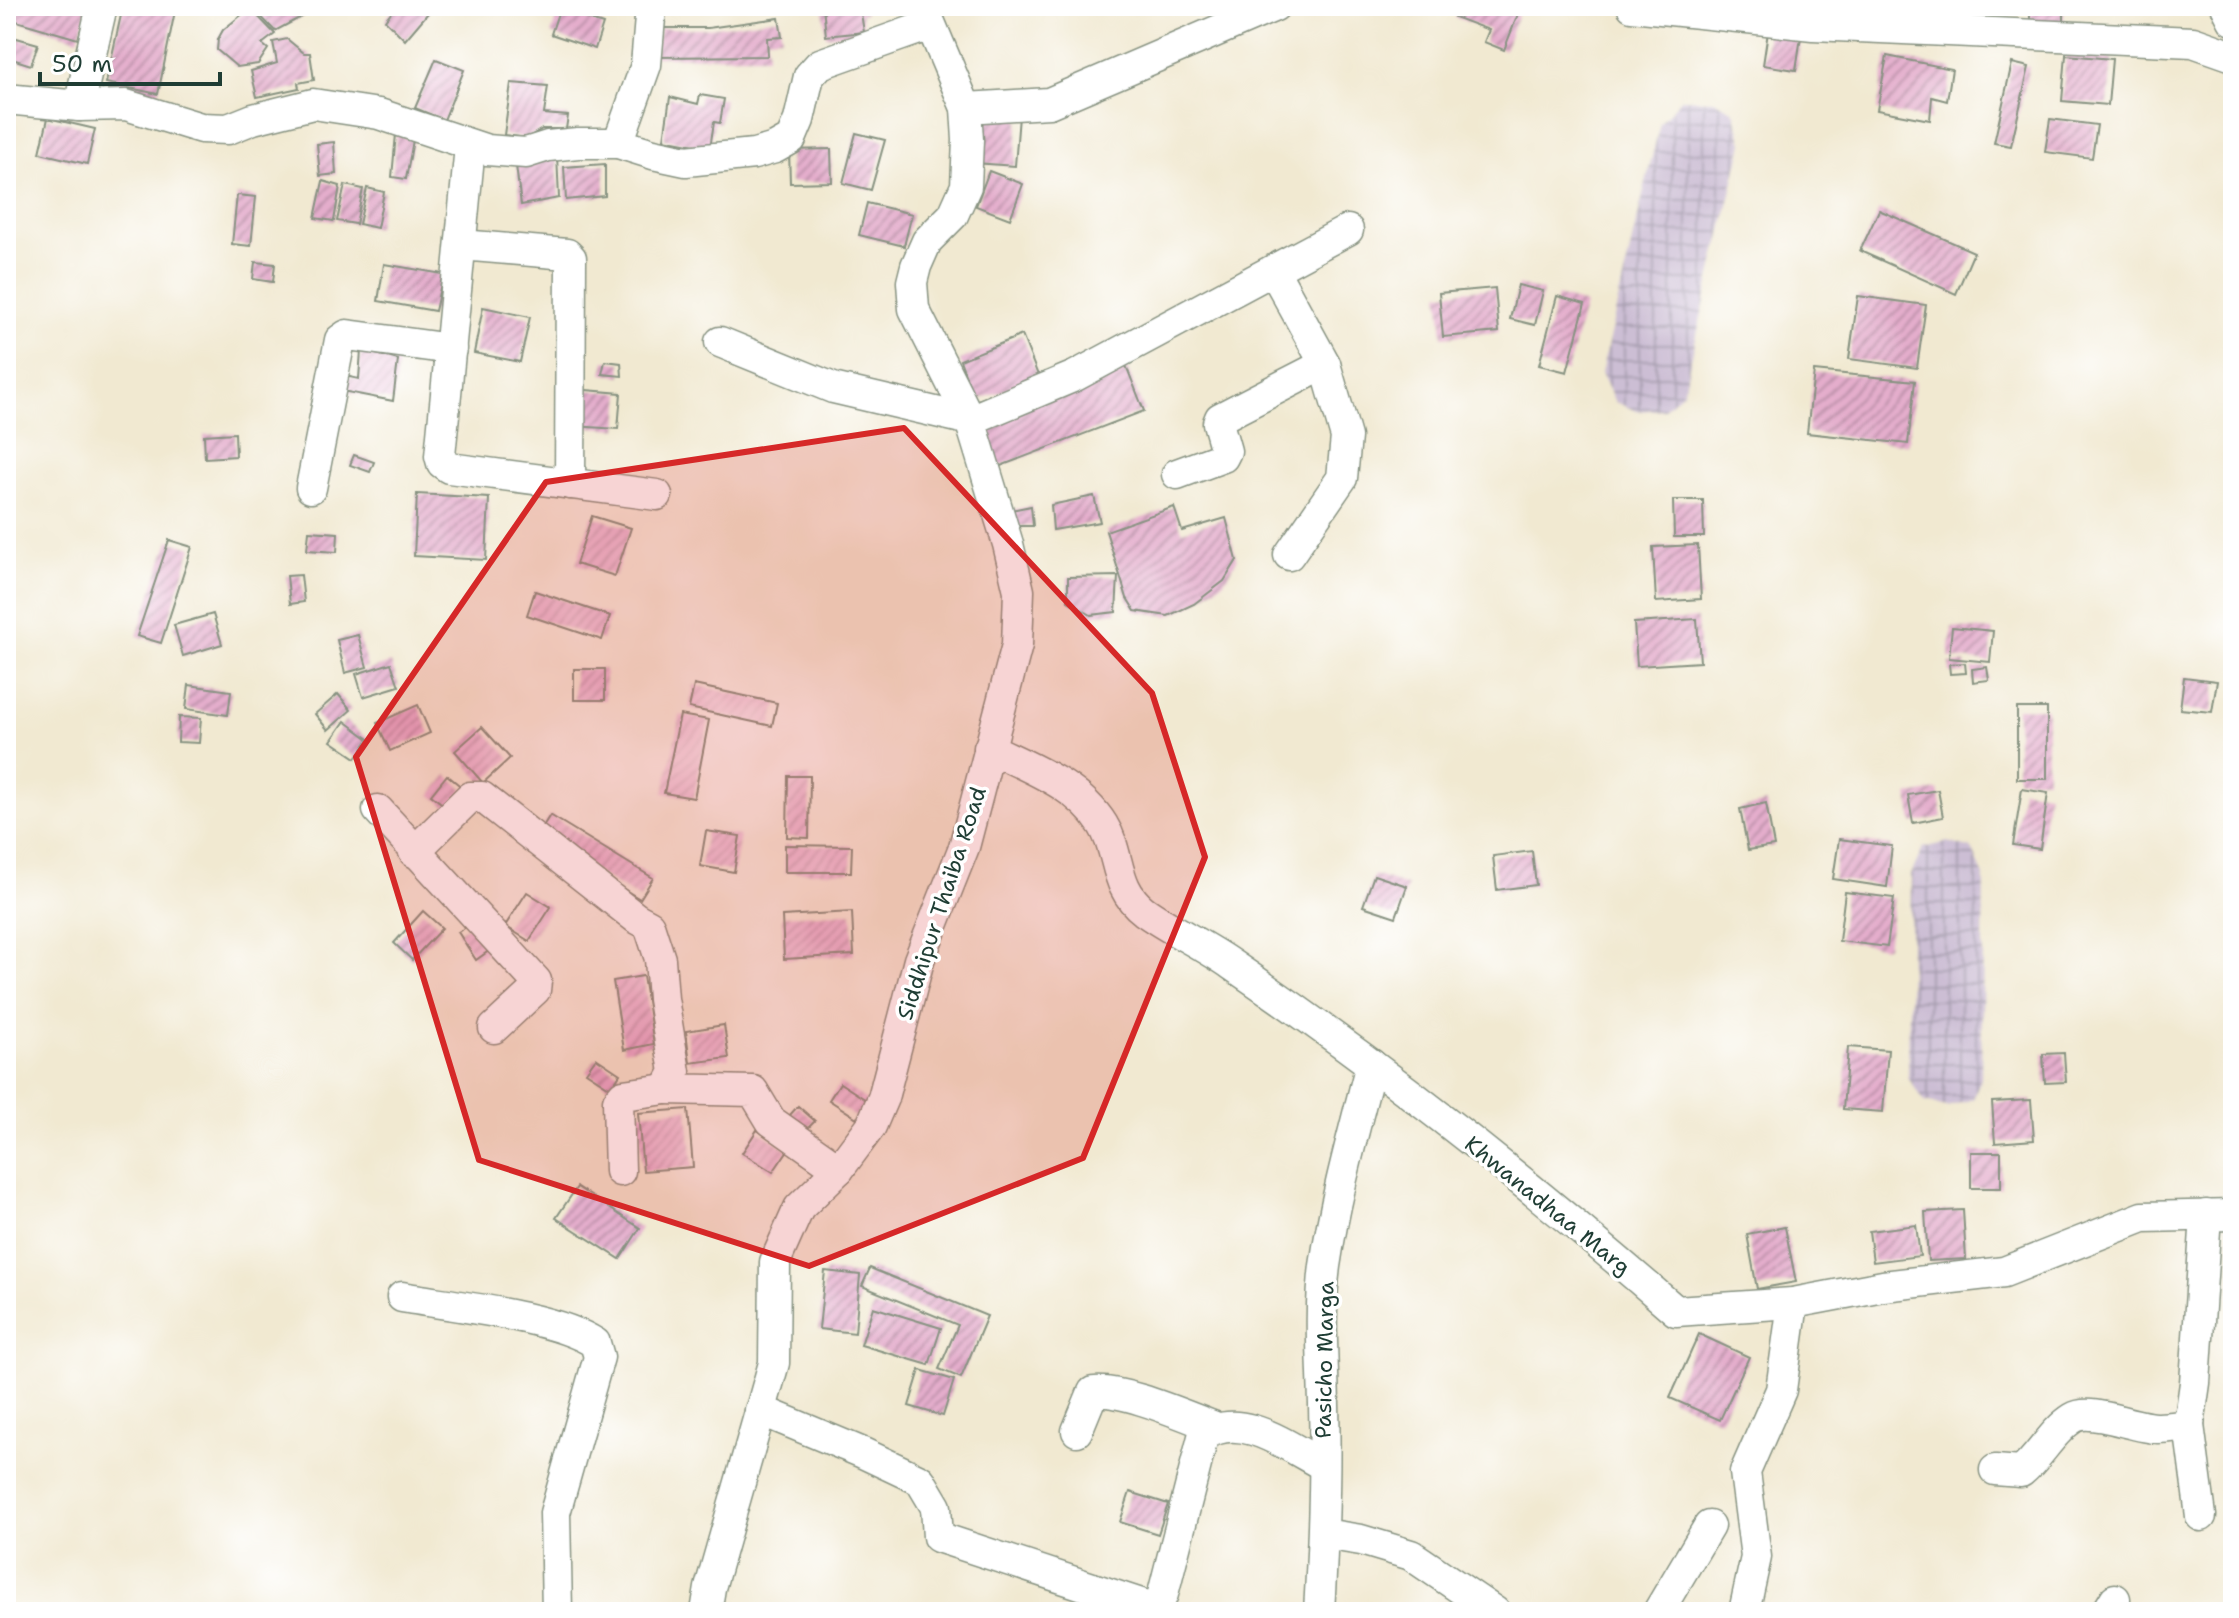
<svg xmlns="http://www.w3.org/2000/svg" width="2239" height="1618" viewBox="0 0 2239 1618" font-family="'Shantell Sans',sans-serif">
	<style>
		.industrial { fill: url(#industrial-grid) }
		.building { fill: url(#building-hatch) }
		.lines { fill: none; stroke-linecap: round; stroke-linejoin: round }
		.minor-casing { stroke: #889382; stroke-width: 33 }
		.minor { stroke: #fff; stroke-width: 30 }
		.marked { fill: #d62828; fill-opacity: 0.2; stroke: #d62828; stroke-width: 6; stroke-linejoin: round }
		.labels { text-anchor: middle; stroke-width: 7; stroke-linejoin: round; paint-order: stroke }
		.street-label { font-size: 22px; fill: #1f3d34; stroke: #fff }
	</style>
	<defs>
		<pattern id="industrial-grid" width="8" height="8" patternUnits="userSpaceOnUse" patternTransform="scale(2)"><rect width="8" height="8" fill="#ccbed4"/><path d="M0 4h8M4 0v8" fill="none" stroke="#a59cad"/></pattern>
		<pattern id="building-hatch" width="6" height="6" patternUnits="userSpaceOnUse" patternTransform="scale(2)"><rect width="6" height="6" fill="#e4adcc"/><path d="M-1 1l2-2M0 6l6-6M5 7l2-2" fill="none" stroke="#b88ea6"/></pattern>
	</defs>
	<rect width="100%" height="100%" fill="#fff"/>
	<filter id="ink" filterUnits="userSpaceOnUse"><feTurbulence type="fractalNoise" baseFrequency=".0125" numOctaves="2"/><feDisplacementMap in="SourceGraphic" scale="16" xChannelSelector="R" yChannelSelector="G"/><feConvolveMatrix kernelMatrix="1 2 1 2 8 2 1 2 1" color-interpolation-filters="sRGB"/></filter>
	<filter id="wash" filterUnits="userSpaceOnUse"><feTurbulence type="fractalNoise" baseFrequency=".006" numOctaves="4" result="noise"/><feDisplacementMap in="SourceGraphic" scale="32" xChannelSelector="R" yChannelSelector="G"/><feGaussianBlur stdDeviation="1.8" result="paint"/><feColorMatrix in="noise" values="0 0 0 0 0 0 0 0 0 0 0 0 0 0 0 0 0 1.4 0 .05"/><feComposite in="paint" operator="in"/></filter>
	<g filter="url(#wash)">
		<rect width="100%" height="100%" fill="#f1e9d1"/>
		<!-- industrial -->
		<g class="industrial">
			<path d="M1681,99l33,1 20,11 9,32 -60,249 -19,17 -27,2 -22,-9 -14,-29 59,-250z"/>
			<path d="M1948,842l24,7 12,27 -3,202 -8,21 -26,8 -23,-5 -16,-25 3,-202 12,-27z"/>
		</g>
		<g id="blocks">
			<!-- building -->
			<g class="building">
				<path d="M6,6h82l-10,33 -72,-21z"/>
				<path d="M123,6h53l-18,88 -52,-11z"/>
				<path d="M251,6h46l6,10 -28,15z"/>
				<path d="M396,6h25l7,7 -23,27 -20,-20z"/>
				<path d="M823,6h41l1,8 -4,-1 3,19 -38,4z"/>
				<path d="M1458,6h40l20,8 -14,36 -20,-8 5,-12 -35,-13z"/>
				<path d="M1937,6h38l-3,19 -37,-6z"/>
				<rect x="2030" y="6" width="34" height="27"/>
				<path d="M250,8l25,26 -13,10 6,5 -10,15 -21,3 -20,-17 1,-11 5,-9z"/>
				<path d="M559,10l44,14 -8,25 -44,-15z"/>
				<path d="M779,18l3,19 -15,1 1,18 -114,1 6,-29h48z"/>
				<path d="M1769,25l33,5 -6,40 -33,-5z"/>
				<path d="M6,35l32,9 -7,21 -25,-8z"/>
				<path d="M287,39l17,14h6l4,27 -16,3 1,5 -42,9 -6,-26 26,-8 -4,-21z"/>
				<path d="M2066,55l46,4 -4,46 -46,-4z"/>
				<path d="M1887,56l65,13 -5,32 -15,-4 -2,23 -53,-10z"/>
				<path d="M436,59l28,11 -20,50 -29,-12z"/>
				<path d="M2012,63l17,4 -18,79 -17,-3z"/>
				<path d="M511,83l37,3 -4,28 24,2 -2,13h-24l-15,9 -23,-3z"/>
				<path d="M700,95l24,4 -4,24 -6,-1 -4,26 -46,-9 6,-42 28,7z"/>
				<path d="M980,113l39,3 -4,50 -40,-3z"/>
				<path d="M48,118l47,11 -8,35 -47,-11z"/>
				<path d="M2050,119l47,6 -5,33 -47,-6z"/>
				<path d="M856,133l29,7 -14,50 -28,-7z"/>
				<path d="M396,134l17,6 -7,39 -14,-2z"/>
				<path d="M334,142l2,32 -16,2 -3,-32z"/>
				<path d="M831,149l1,33 -42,1 -1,-33z"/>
				<path d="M557,155l2,43 -38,7 -6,-47z"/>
				<path d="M605,164v32l-39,4 -2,-33z"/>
				<path d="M989,171l34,13 -13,35 -34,-13z"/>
				<path d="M323,181l17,5 -6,35 -19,-3z"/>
				<path d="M345,185l18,4 -7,35 -19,-3z"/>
				<path d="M367,188l17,4 -7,36 -18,-4z"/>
				<path d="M237,195l19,2 -5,49 -19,-2z"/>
				<path d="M867,203l45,11 -8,32 -45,-11z"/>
				<path d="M1879,210l95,42 -18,42 -96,-43z"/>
				<path d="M255,262l20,2 -2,18 -20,-3z"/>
				<path d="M384,264l59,10 -8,37 -57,-10z"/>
				<path d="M1518,285l25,6 -8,34 -25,-6z"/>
				<path d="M1495,288l4,44 -56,5 -4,-44z"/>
				<path d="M1557,296l28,8 -18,68 -28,-7z"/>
				<path d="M1858,296l68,9 -9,63 -68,-9z"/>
				<path d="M483,307l47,10 -10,45 -46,-9z"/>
				<path d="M1022,335l17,43 -64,23 -15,-41z"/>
				<path d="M361,350l37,10 -5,41 -51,-10 3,-15 14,3z"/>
				<path d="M605,361l16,2 1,13 -20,-2z"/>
				<path d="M1125,363l19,48 -146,56 -18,-47z"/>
				<path d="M1814,371l101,10 -7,63 -101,-11z"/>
				<path d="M574,389l47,4 -3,36 -44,-3z"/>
				<path d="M235,433l1,23 -31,2 -1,-23z"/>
				<path d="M354,455l20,7 -4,10 -20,-7z"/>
				<path d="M417,494l72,4 -3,62 -72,-4z"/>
				<path d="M1094,496l6,26 -47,8 -2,-25z"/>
				<path d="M1673,500h30l1,37h-30z"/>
				<path d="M1031,506l2,20h-18l-4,-16z"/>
				<path d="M1174,507l8,24 44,-13 11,42 -13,21 -30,23 -26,12 -33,-5 -8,-13 -21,-67z"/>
				<path d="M592,516l39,12 -16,48 -39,-12z"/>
				<path d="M309,531l29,2 -1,19 -30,-2z"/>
				<path d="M169,540l23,7 -31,96 -24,-7z"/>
				<path d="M1698,545l3,54 -45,3 -3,-55z"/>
				<path d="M301,575l3,27 -14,2 -3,-28z"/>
				<path d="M1118,576l-2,36 -25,3 -23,-14v-24z"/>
				<path d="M535,591l75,25 -8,24 -75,-25z"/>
				<path d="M213,614l9,30 -39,12 -9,-31z"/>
				<path d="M1697,619l3,43 -63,4 -3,-43z"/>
				<path d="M1952,627l41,4 -3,31 -41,-4z"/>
				<path d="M358,635l9,32 -22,6 -8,-33z"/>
				<path d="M391,663l8,23 -36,11 -7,-23z"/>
				<path d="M1965,663l1,10 -16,1 -1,-10z"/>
				<path d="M1987,667l2,13 -16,2 -1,-13z"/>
				<rect x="574" y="669" width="31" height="31"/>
				<path d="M2184,677l33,4 -5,31 -32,-3z"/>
				<path d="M189,685l42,6 -3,24 -42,-6z"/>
				<path d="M694,685l83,18 -5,23 -83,-18z"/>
				<path d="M338,694l13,16 -23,20 -13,-16z"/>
				<path d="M418,705l12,28 -40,18 -13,-28z"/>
				<rect x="2017" y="708" width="30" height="71"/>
				<path d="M680,715l29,5 -15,78 -30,-5z"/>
				<path d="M179,717l22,1 -2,25 -21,-1z"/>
				<path d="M345,721l24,18 -13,19 -25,-17z"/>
				<path d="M482,727l28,31 -27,25 -28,-32z"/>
				<path d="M447,775l17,14 -15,20 -18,-14z"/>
				<path d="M788,776h22l-1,62 -22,-1z"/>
				<path d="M2022,789l26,4 -8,56 -27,-4z"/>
				<path d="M1938,790l5,27 -30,6 -5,-28z"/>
				<path d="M1766,803l8,43 -26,4 -8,-41z"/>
				<path d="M550,815l103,63 -13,21 -103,-63z"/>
				<path d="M706,831l34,5 -6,36 -34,-6z"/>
				<path d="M1839,839l53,7 -5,41 -54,-8z"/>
				<path d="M785,845l67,1 -1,26h-66z"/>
				<path d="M1532,851l4,34 -39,5 -4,-34z"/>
				<path d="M1374,875l33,11 -11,31 -33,-11z"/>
				<path d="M527,892l24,15 -22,34 -24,-15z"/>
				<path d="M1845,892l49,6 -7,49 -48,-6z"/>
				<path d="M423,911l19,17 -30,32 -18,-17z"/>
				<path d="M852,912l2,43 -70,4 -2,-43z"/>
				<path d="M473,923l17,27 -14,10 -18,-28z"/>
				<path d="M643,976l11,68 -30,6 -11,-69z"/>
				<path d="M724,1025l5,33 -39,5 -4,-32z"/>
				<path d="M1848,1047l40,3 -5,62 -40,-3z"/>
				<path d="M2064,1053l2,29 -21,1 -2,-29z"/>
				<path d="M596,1058l24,16 -9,14 -25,-16z"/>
				<path d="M840,1083l31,20 -11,17 -31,-20z"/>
				<path d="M2031,1100l3,40 -39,3 -3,-41z"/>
				<path d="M798,1106l17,15 -10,10 -16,-15z"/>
				<path d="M688,1109l5,58 -50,4 -5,-58z"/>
				<path d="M757,1130l31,20 -15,22 -31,-19z"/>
				<rect x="1971" y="1152" width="30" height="36"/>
				<path d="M577,1187l63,41 -20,31 -64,-41z"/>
				<path d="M1963,1210l3,49 -38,2 -3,-49z"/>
				<path d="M1916,1225l4,31 -47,6 -4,-31z"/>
				<path d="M1785,1227l11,55 -39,7 -10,-55z"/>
				<path d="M870,1268l117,48 -26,62 -22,-9 19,-44 -96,-39z"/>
				<path d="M825,1271l35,4 -5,58 -36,-4z"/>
				<path d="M873,1307l68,21 -12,37 -68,-20z"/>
				<path d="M1699,1334l50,23 -29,63 -50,-22z"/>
				<path d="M920,1370l34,10 -11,36 -34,-10z"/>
				<path d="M1130,1492l38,12 -10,30 -38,-12z"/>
			</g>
		</g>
	</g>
	<g filter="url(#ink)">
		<use href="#blocks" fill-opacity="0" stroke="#889382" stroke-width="2"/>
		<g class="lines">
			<!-- minor casing -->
			<g class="minor-casing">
				<g id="minor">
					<path d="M1632,6l181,19 380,17 40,14"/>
					<path d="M2226,6l7,14"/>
					<path d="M6,99l73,7 47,-1 75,23 27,1 25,-10 60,-15 66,10 108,36 39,3 22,-7 30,-3h40l35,11 33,7 68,-7 21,-6 16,-9 8,-19 10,-44 11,-12 110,-39"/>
					<path d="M79,106l23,-100"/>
					<path d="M966,108l83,-5 226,-97"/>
					<path d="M618,143l28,-78 5,-59"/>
					<path d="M470,146l-30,310 2,7 7,5 208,27"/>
					<path d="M461,245l106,9 4,4 -1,226"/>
					<path d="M1274,271l51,93 21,73 -4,41 -53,77"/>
					<path d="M720,342l113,46 137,32 105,-44 273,-146"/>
					<path d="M1177,474l46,-17 3,-6 -8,-28 2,-5 105,-54"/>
					<path d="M311,488l29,-148 7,-5 104,14"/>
					<path d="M989,748c41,20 89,37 114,77 18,29 10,62 41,86 28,20 60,34 88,54 154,105 304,224 444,346l117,-8 90,-17 121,-14 139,-55 90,-2"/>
					<path d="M378,810l158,171 -1,9 -41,38"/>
					<path d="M414,852l56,-55h12l154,121 13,7 11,34 3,40 12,73 -9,17 87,2 18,30 68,48"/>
					<path d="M620,1171l-2,-70 5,-6 43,-6"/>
					<path d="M402,1297c51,9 153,19 193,46l4,14 -44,156 2,99"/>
					<path d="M760,1410l103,43 57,27 16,27 2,30 206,68 14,1 5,-12 40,-157c35,-29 87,11 120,28"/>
					<path d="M1077,1431l16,-39c29,-4 92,24 122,35"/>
					<path d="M1995,1470l26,2c19,-15 31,-41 52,-54 18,-11 61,10 85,10 10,0 21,-2 31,-3"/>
					<path d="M2201,1516l-12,-91 6,-42 11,-168"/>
					<path d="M1324,1534l37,6 50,15 84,57"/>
					<path d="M706,1612l4,-24 64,-225 1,-101 24,-54 40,-39 32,-43 12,-28 36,-138 45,-113 53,-202 2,-54 -11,-47 -38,-124 -56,-111 -2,-27 4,-16 11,-25 26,-26 13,-29 2,-46 -2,-32 -43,-102"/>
					<path d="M1319,1612c4,-69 7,-138 5,-207 -1,-46 -5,-93 1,-139 10,-68 29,-135 46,-202"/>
					<path d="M1658,1612l51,-86"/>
					<path d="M1744,1612l12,-55 -11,-85 36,-82 12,-87"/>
					<path d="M2107,1612l8,-13"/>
				</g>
			</g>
			<!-- minor -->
			<use href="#minor" class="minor"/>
		</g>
	</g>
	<!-- marked area -->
	<path class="marked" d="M904,428l248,265 53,164 -122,301 -274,108 -330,-106 -123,-403 190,-275z"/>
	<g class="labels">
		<!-- street labels -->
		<g class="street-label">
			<text transform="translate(941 903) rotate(-72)" y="8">Siddhipur Thaiba Road</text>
			<text transform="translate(1548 1205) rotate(39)" y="8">Khwanadhaa Marg</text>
			<text transform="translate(1324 1360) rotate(-89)" y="8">Pasicho Marga</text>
		</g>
	</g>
	<!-- margin -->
	<rect width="2239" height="1618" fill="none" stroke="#fff" stroke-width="32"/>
	<!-- scale -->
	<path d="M40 72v12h180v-12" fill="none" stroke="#1f3d34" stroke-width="4"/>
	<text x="52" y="72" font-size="24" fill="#1f3d34" stroke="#ffffff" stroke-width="6" paint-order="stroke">50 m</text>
</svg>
